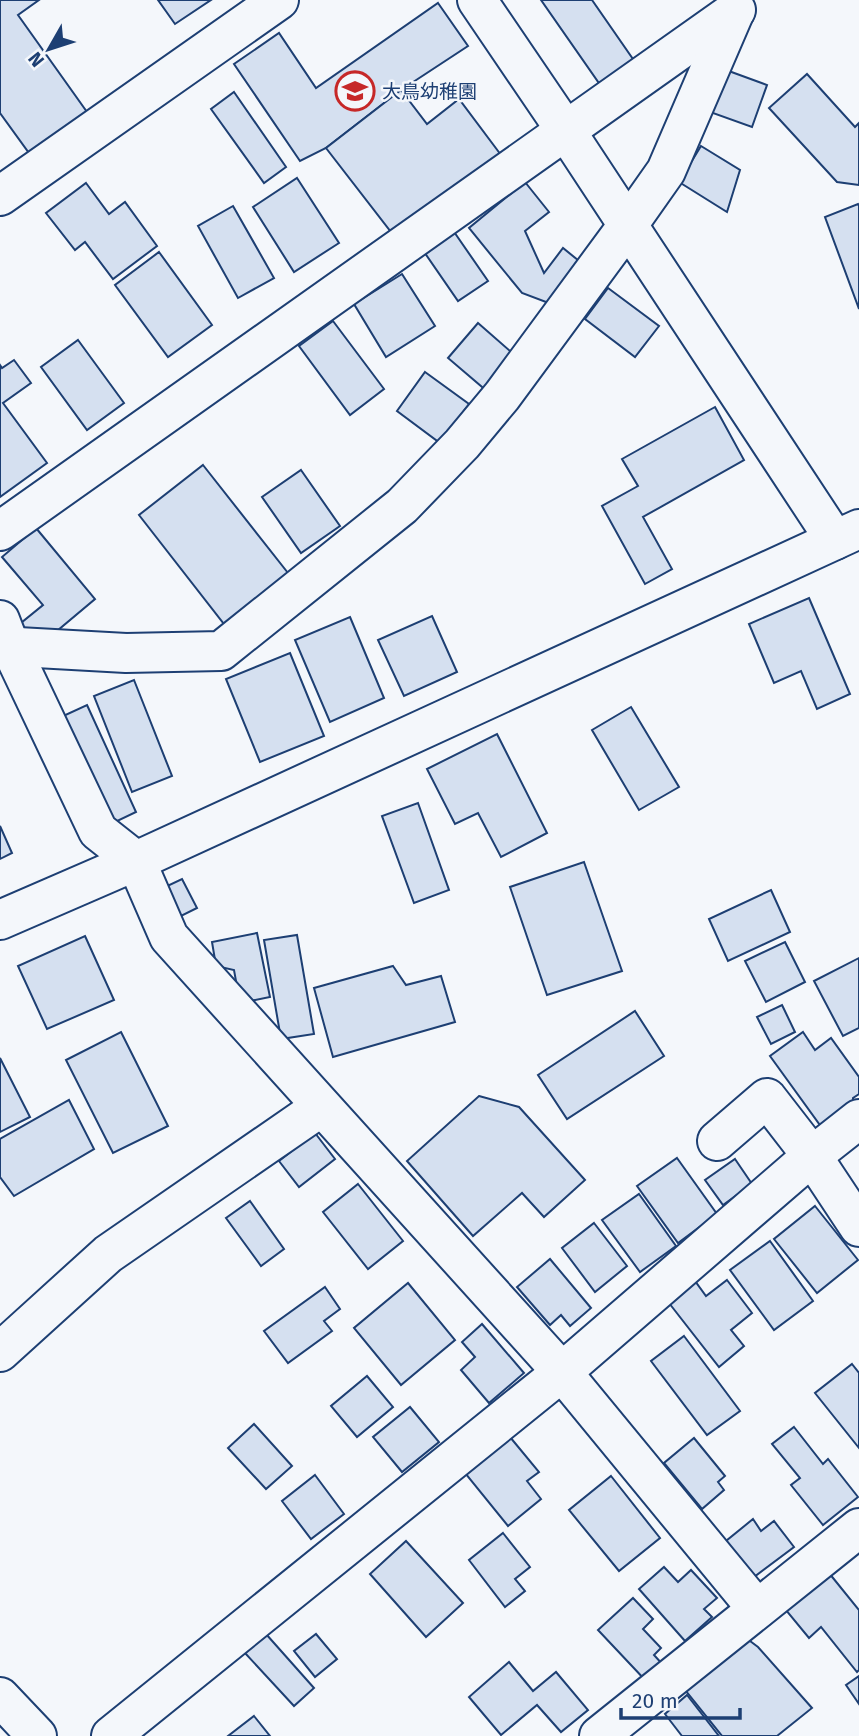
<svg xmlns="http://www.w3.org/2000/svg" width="859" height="1736" viewBox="0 0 859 1736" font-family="'Fira Sans','Noto Sans JP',sans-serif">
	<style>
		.building { fill: #d5e0f0; stroke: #1d3f73; stroke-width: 2 }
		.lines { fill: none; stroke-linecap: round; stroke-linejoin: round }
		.minor-casing { stroke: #1d3f73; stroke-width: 42 }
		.minor { stroke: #f4f7fb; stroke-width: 38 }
		.labels { text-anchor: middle; stroke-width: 5; stroke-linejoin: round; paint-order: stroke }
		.poi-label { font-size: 19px; fill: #1d3f73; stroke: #f4f7fb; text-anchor: start }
	</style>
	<rect width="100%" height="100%" fill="#f4f7fb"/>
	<!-- building -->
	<g class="building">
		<path d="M0,0h39l-21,15 69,97 -58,41 -29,-40z"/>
		<path d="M158,0h53l-36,24z"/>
		<path d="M541,0h51l43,62 -34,24z"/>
		<path d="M438,3l30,43 -67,44 -75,58 -26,13 -66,-97 45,-31 37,55z"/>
		<path d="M726,70l41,15 -15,42 -42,-15z"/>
		<path d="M807,74l48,53 4,-4v62l-22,-3 -68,-74z"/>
		<path d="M401,90l26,34 32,-25 45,60 -106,82 -72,-93z"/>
		<path d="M234,92l52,75 -22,16 -53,-74z"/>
		<path d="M701,146l39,24 -13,42 -48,-30z"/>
		<path d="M297,178l42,65 -45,29 -41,-65z"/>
		<path d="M525,182l24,30 -24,19 19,42 19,-25 21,17 -30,40 -32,-12 -53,-65z"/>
		<path d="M86,183l23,31 16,-12 32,44 -44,33 -28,-37 -10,8 -29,-37z"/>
		<path d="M858,204l1,2v103l-34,-92z"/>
		<path d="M233,206l41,72 -36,20 -40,-72z"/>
		<path d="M450,226l38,55 -30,20 -38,-55z"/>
		<path d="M159,252l53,73 -44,32 -53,-72z"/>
		<path d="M402,274l33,52 -49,31 -32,-53z"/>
		<path d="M608,288l51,38 -24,31 -50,-38z"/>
		<path d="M333,321l51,68 -34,26 -51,-69z"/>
		<path d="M478,323l40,35 -30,34 -40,-34z"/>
		<path d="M78,340l46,63 -37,27 -46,-63z"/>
		<path d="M14,360l17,23 -28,20 44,60 -47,34v-132l2,3z"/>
		<path d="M425,372l44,32 -29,39 -43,-32z"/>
		<path d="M715,407l29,53 -101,57 29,52 -27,15 -43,-78 36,-20 -16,-27z"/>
		<path d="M203,465l85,108 -64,51 -85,-109z"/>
		<path d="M301,470l39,56 -39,27 -39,-56z"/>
		<path d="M36,528l59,71 -56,47 -18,-23 22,-18 -41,-48z"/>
		<path d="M809,598l41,96 -33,15 -16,-38 -27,12 -25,-59z"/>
		<path d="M432,616l25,56 -53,24 -26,-56z"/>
		<path d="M350,617l34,81 -54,24 -35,-82z"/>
		<path d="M290,653l34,83 -64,26 -34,-83z"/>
		<path d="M134,680l38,96 -40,16 -38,-96z"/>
		<path d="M87,705l49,107 -25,12 -50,-107z"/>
		<path d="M631,707l48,80 -40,23 -47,-80z"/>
		<path d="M497,734l50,99 -46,24 -23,-44 -23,11 -28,-55z"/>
		<path d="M418,803l31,87 -35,13 -32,-87z"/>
		<path d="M0,826l12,27 -12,6z"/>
		<path d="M584,862l38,109 -75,24 -37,-108z"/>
		<path d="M182,879l15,29 -20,10 -14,-30z"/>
		<path d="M771,890l19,42 -62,29 -19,-42z"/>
		<path d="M257,933l13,64 -30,6 -6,-33 -18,-4 -4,-24z"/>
		<path d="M297,935l17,99 -33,5 -17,-99z"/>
		<path d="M85,936l29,64 -67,29 -29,-63z"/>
		<path d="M785,942l20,40 -39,20 -21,-41z"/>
		<path d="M859,958v70l-16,8 -29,-55z"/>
		<path d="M393,966l13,19 35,-9 14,46 -122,35 -19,-69z"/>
		<path d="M782,1005l13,27 -24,12 -14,-27z"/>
		<path d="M635,1011l29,45 -97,63 -29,-44z"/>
		<path d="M121,1032l47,94 -55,27 -47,-93z"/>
		<path d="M803,1032l12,18 16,-12 28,39v17l-6,4v13l-28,21 -55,-76z"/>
		<path d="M0,1058l30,59 -30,15z"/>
		<path d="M479,1096l40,11 66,73 -41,37 -22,-24 -49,43 -66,-75z"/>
		<path d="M69,1100l25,49 -80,47 -14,-19v-38z"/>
		<path d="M315,1133l20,26 -36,28 -20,-26z"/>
		<path d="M677,1158l40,56 -39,29 -41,-57z"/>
		<path d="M735,1159l17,25 -29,21 -18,-25z"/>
		<path d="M358,1184l45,57 -35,28 -45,-57z"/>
		<path d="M639,1194l37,52 -36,26 -38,-52z"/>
		<path d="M250,1201l34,48 -23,17 -35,-48z"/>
		<path d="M815,1206l43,54 -41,33 -43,-54z"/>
		<path d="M594,1223l33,43 -32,26 -33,-44z"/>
		<path d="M770,1241l43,60 -39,29 -44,-60z"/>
		<path d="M550,1259l41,49 -21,18 -9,-11 -11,10 -33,-38z"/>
		<path d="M727,1280l25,33 -21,17 13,16 -25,21 -50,-64 26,-22 11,15z"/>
		<path d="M408,1283l47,57 -54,45 -47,-57z"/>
		<path d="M325,1287l15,22 -16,12 8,10 -44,32 -24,-32z"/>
		<path d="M482,1324l42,49 -35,30 -28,-33 14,-13 -13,-15z"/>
		<path d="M684,1336l56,75 -33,24 -56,-74z"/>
		<path d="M852,1364l7,9v75l-44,-55z"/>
		<path d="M367,1376l26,31 -36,30 -26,-31z"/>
		<path d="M410,1407l29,35 -37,30 -29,-35z"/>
		<path d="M254,1424l38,42 -26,23 -38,-41z"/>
		<path d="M794,1427l29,37 5,-5 30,38 -35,28 -32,-40 9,-7 -28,-34z"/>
		<path d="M510,1437l29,35 -12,9 14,18 -33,27 -43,-53z"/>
		<path d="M694,1438l31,38 -7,6 6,8 -22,19 -38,-46z"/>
		<path d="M315,1475l29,39 -33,25 -29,-38z"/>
		<path d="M611,1476l49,62 -41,33 -50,-61z"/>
		<path d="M753,1519l8,12 13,-10 20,26 -40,30 -28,-36z"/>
		<path d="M503,1533l27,34 -15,12 10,12 -20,16 -36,-47z"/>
		<path d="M406,1541l57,62 -37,34 -56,-63z"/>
		<path d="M664,1567l14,15 13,-12 26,28 -13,11 8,8 -27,24 -46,-52z"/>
		<path d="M829,1573l30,37v60l-2,2 -36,-45 -12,11 -24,-29z"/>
		<path d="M633,1598l20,21 -10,10 18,19 -7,7 10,11 -17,16 -49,-52z"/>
		<path d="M266,1634l48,54 -20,18 -49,-53z"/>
		<path d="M316,1634l21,25 -22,18 -21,-26z"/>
		<path d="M746,1638l12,9 54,61 -35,28h-55l-37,-46z"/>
		<path d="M509,1662l24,29 23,-19 32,38 -27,22 -24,-27 -36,30 -32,-38z"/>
		<path d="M859,1676v28l-13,-19z"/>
		<path d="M687,1695l32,41h-37l-17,-22z"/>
		<path d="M254,1716l16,20h-42z"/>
	</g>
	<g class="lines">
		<!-- minor casing -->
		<g class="minor-casing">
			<g id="minor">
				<path d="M477,0l89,131 269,409"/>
				<path d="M0,196l279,-196"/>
				<path d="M0,531l736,-521"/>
				<path d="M0,620l10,26 88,185 38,30 33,76 393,435 195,237"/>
				<path d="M0,646l126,7 95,-2 181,-145 60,-62 40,-48 126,-171 38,-54 69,-160"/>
				<path d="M0,920l136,-59 723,-332"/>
				<path d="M717,1141l50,-43 45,58 47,71"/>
				<path d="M0,1352l108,-98 213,-147"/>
				<path d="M0,1697l37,39"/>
				<path d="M111,1736l451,-364 250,-216 47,-37"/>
				<path d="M599,1736l260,-208"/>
			</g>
		</g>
		<!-- minor -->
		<use href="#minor" class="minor"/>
	</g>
	<!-- icons -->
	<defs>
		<g id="school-ring" transform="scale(2.0125)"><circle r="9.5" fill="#f4f7fb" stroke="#c62828" stroke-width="1.5"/><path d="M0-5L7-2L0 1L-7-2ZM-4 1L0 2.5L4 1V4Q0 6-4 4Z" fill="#c62828"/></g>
	</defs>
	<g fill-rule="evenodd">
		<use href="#school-ring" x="355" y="91"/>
	</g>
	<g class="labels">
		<!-- poi labels -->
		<g class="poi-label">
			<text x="382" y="98">大鳥幼稚園</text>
		</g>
	</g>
	<!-- north arrow -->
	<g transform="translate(49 49) rotate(231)" stroke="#f4f7fb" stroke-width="5" paint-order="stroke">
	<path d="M0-5L12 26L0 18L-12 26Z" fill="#1d3f73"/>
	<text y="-10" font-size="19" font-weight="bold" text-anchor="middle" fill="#1d3f73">N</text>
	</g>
	<!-- scale -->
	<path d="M621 1708v10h119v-10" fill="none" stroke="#1d3f73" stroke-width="3.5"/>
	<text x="632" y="1708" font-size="21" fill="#1d3f73" stroke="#f4f7fb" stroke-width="5" paint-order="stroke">20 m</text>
</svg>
